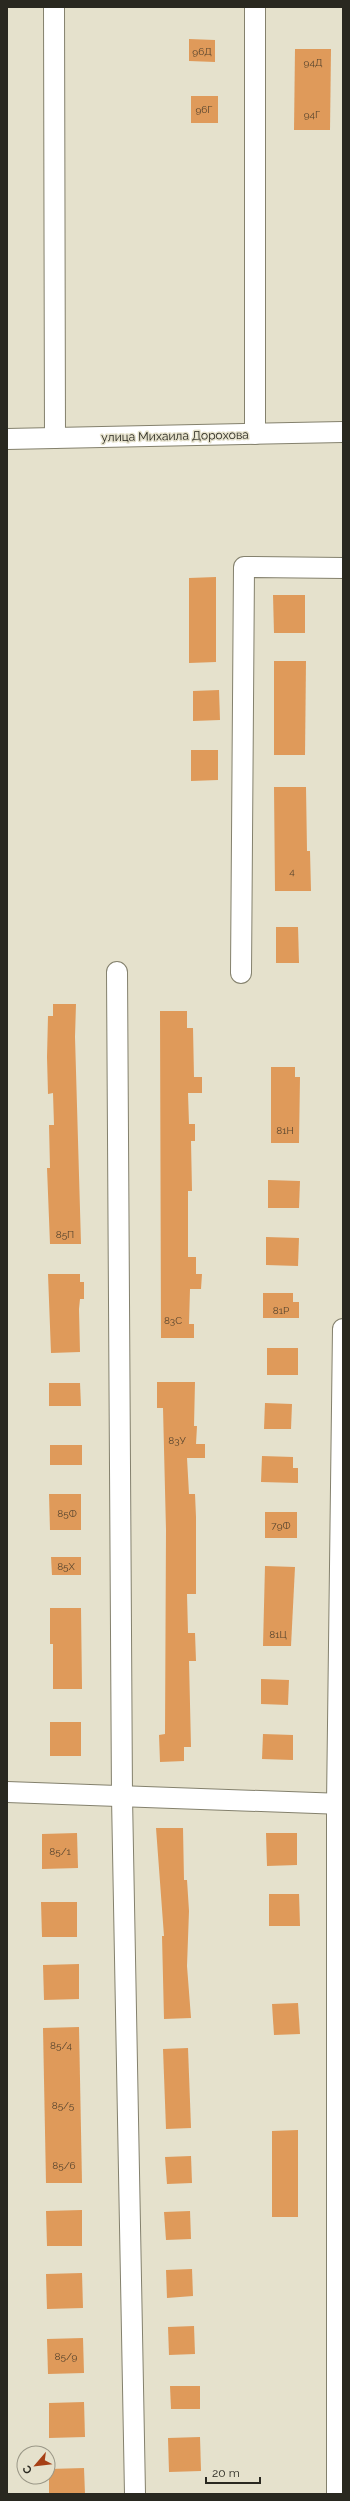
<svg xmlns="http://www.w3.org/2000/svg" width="350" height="2501" viewBox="0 0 350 2501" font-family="Raleway,sans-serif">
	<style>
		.building { fill: #df9a5a }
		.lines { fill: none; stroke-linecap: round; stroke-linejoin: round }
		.street-casing { stroke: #84816d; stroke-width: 22 }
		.street { stroke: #fff; stroke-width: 20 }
		.labels { text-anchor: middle; stroke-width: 3; stroke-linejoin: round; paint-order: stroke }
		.number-label { font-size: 10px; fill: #56442e }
		.street-label { font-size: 12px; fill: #292820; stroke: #e5e1cc }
	</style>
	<rect width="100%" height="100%" fill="#e5e1cc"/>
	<!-- building -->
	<g class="building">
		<path d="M189,39l26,1v22l-26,-1z"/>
		<path d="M295,49h36l-1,81h-36z"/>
		<rect x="191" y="96" width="27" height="27"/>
		<path d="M216,577v85l-27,1v-85z"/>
		<path d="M273,595h32v38h-31z"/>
		<path d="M274,661h32l-1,94h-31z"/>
		<path d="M219,690l1,30 -27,1v-30z"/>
		<path d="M191,750h27v30l-27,1z"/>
		<path d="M274,787h32l1,64h3l1,40h-36z"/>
		<path d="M276,927h22l1,36h-23z"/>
		<path d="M53,1004h23l-1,33 6,207h-31l-3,-76h3l-1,-43h5l-1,-32 -5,1 -1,-37 1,-41h5z"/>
		<path d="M160,1011h27v17h6l1,49h8v16h-14l1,31h6v17h-4l1,50h-4v66h8v17h6l-1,15h-11l-1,35h5v14h-33z"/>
		<path d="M271,1067h24v10h5l-1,66h-28z"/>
		<path d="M268,1180l32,1 -1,27h-31z"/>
		<path d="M266,1237l33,1 -1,28 -32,-1z"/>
		<path d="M48,1274h32v8h4v17h-4l-1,10 1,43 -29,1z"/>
		<path d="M263,1293h30v9h6v16h-36z"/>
		<rect x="267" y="1348" width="31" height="27"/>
		<path d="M157,1382h38l-1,44h3l-1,18h9v14h-18l2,36h6l1,23v77h-9l1,39h7l1,28h-7l2,86h-7v14l-24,1 -1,-27 6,-1 1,-204 -3,-122h-6z"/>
		<path d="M49,1383h31l1,23h-32z"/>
		<path d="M265,1403l27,1 -1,25h-27z"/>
		<rect x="50" y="1445" width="32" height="20"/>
		<path d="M262,1456l31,1v11h5v15l-37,-1z"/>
		<path d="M49,1494h32v36h-31z"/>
		<rect x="265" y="1512" width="32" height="26"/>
		<path d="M51,1557h30v18h-29z"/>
		<path d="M265,1566l30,1 -4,79h-28z"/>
		<path d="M50,1608h31l1,81h-29v-45h-3z"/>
		<path d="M261,1679l28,1 -1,25 -27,-1z"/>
		<rect x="50" y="1722" width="31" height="34"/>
		<path d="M263,1734l30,1v25l-31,-1z"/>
		<path d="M156,1828h27l1,52h3l2,31 -2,55 4,52 -27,1 -2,-83h2z"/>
		<path d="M77,1833l1,35 -36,1v-35z"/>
		<path d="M266,1833h31v32l-30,1z"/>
		<path d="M269,1894h30l1,32h-31z"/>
		<path d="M41,1902h36v35h-35z"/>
		<path d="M79,1964v35l-35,1 -1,-35z"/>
		<path d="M298,2003l2,31 -26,1 -2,-31z"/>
		<path d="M79,2027l3,156h-36l-3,-155z"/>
		<path d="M188,2048l3,80 -25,1 -3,-80z"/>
		<path d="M298,2130v87h-26v-86z"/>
		<path d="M191,2156l1,27 -25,1 -2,-27z"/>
		<path d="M82,2210v36h-35l-1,-35z"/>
		<path d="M190,2211l1,28 -25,1 -2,-28z"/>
		<path d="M192,2269l1,27 -26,2 -1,-28z"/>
		<path d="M82,2273l1,35 -36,1 -1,-35z"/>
		<path d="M194,2326l1,28 -26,1 -1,-28z"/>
		<path d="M83,2338l1,35 -36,1 -1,-35z"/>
		<path d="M170,2386h30v23h-29z"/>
		<path d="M84,2402l1,35 -36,1v-35z"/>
		<path d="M200,2437l1,34 -32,1 -1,-34z"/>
		<path d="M84,2468l1,26 -36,-1v-24z"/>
	</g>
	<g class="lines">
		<!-- street casing -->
		<g class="street-casing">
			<g id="street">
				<path d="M54,7l1,431"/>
				<path d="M255,7v427"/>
				<path d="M7,439l336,-7"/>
				<path d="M117,972l5,825 13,697"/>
				<path d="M241,973l3,-406 99,1"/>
				<path d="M7,1792l336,12"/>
				<path d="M337,2494v-690l6,-475"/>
			</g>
		</g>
		<!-- street -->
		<use href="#street" class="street"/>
	</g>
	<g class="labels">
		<!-- number labels -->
		<g class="number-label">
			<text x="202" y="55">96Д</text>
			<text x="313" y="66">94Д</text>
			<text x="204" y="113">96Г</text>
			<text x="312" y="118">94Г</text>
			<text x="292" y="875">4</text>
			<text x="285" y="1134">81Н</text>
			<text x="65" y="1238">85П</text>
			<text x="281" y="1314">81Р</text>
			<text x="173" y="1324">83С</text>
			<text x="177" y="1444">83У</text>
			<text x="67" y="1517">85Ф</text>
			<text x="281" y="1529">79Ф</text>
			<text x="66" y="1570">85Х</text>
			<text x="278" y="1638">81Ц</text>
			<text x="60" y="1855">85/1</text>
			<text x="61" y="2049">85/4</text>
			<text x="63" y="2109">85/5</text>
			<text x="64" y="2169">85/6</text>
			<text x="66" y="2360">85/9</text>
		</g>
		<!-- street labels -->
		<g class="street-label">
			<text transform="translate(175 436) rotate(-1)" y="4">улица Михаила Дорохова</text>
		</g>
	</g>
	<!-- border -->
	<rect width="350" height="2501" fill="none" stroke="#292820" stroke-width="16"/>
	<!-- north arrow -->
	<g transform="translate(36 2465) rotate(242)"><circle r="19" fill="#e5e1cc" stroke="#9a9787"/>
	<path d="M0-3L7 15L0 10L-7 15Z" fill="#a64016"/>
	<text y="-6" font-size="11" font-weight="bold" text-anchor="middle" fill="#292820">С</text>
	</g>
	<!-- scale -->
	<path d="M206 2477v6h54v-6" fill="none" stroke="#292820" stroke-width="2"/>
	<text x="212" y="2477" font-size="12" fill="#292820" stroke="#e5e1cc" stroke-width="3" paint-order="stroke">20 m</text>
</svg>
